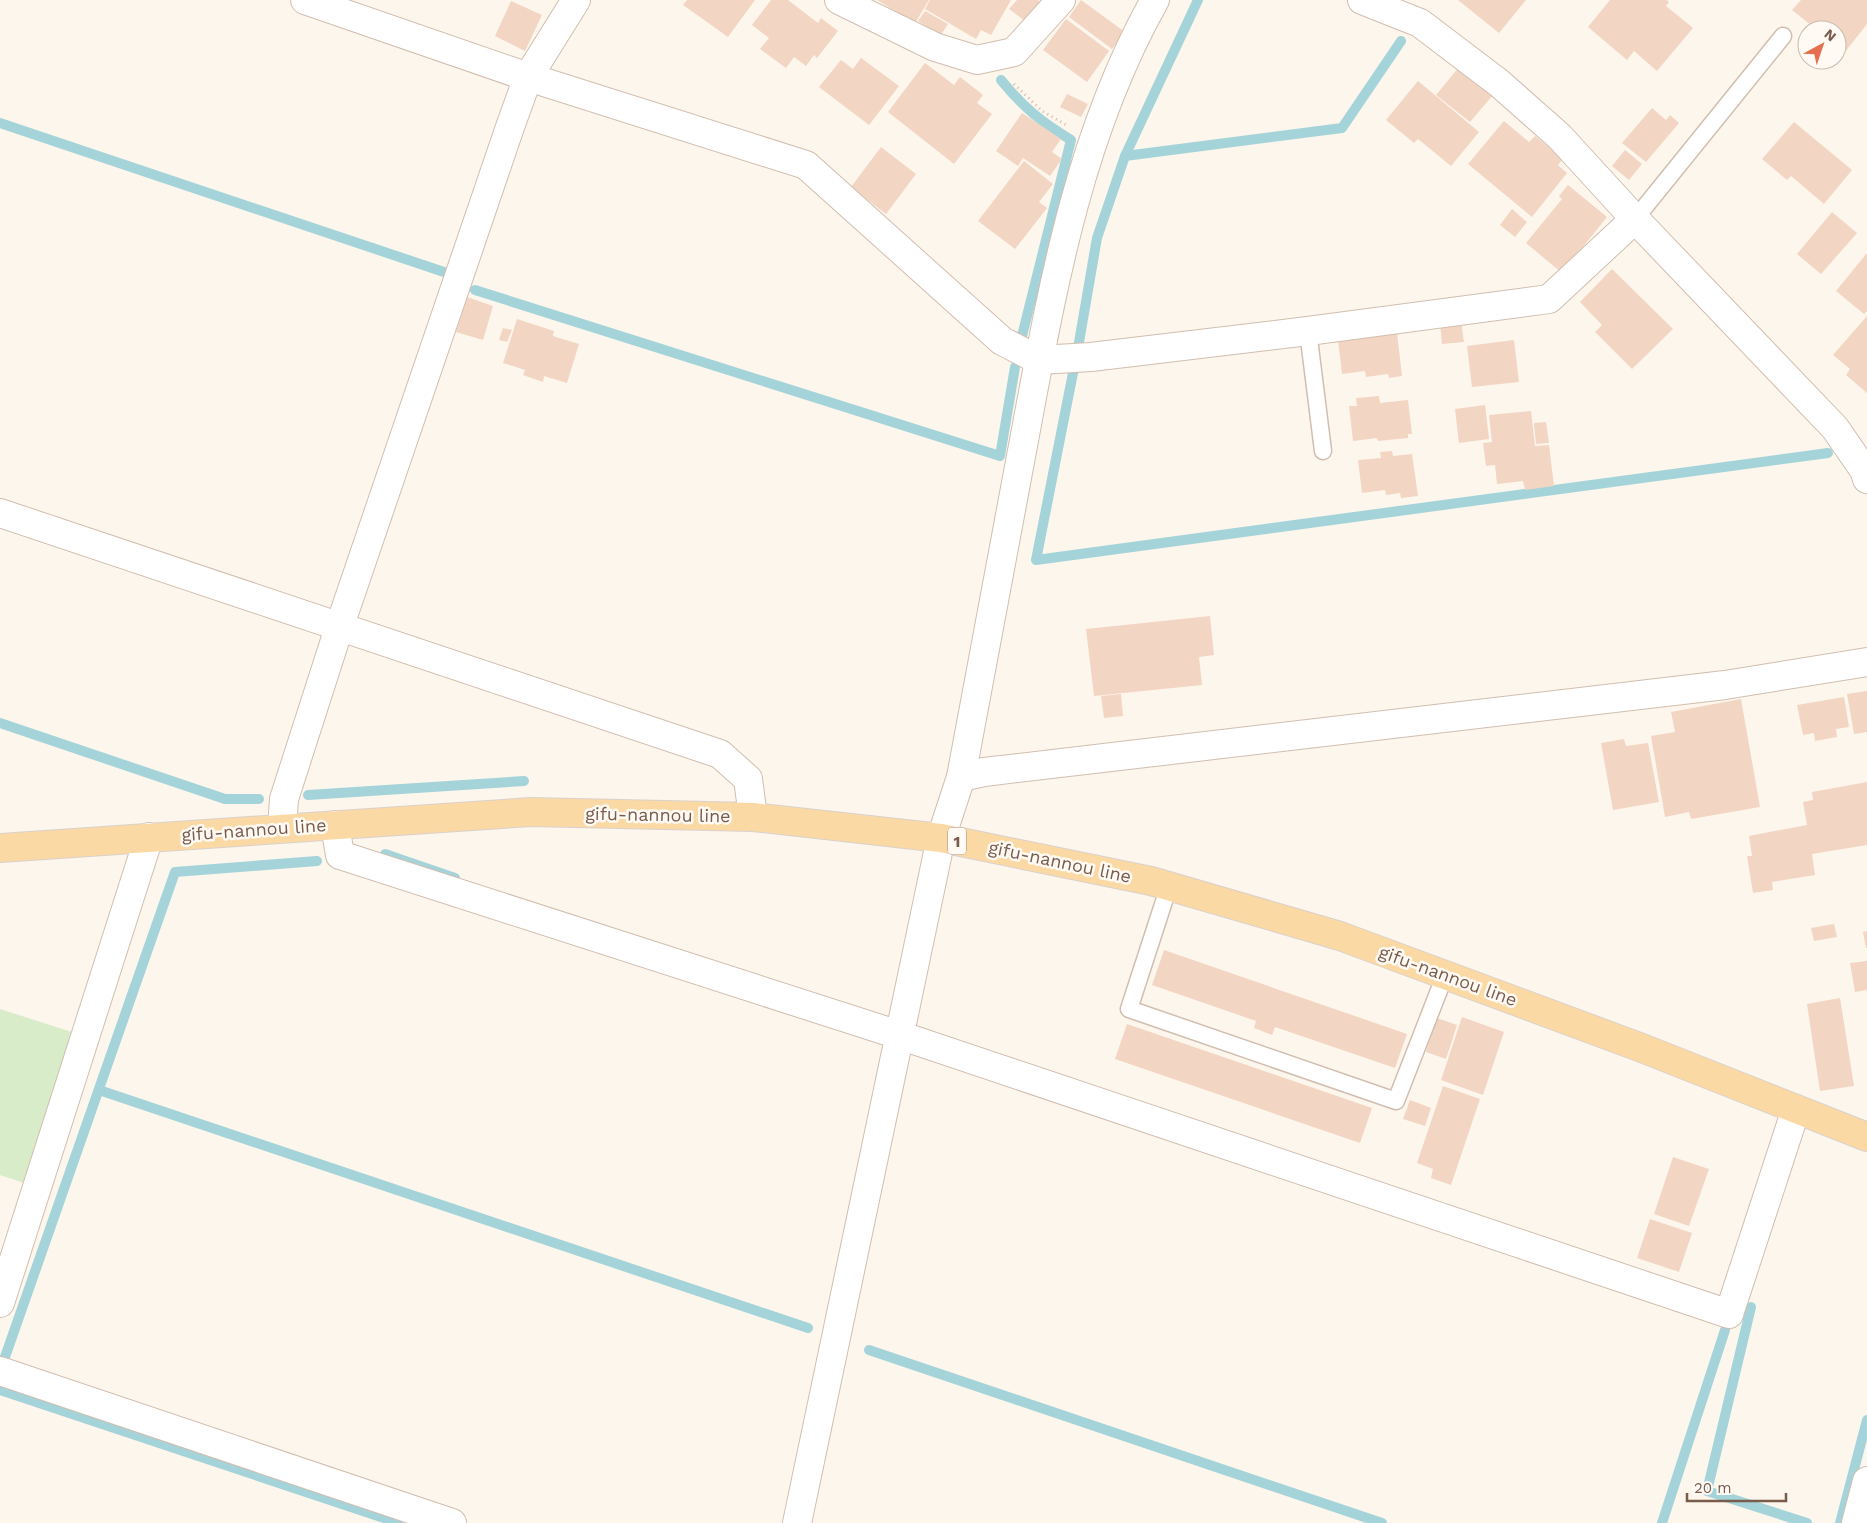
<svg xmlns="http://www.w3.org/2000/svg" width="1867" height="1523" viewBox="0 0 1867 1523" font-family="'Work Sans',sans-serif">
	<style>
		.green { fill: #d8ecc9 }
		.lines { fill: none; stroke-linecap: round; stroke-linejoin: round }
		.stream { stroke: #a5d3da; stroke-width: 10 }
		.building { fill: #f3d5c3 }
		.lane-casing { stroke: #d1beb0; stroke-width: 19 }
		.street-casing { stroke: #d1beb0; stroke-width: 30 }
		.primary-casing { stroke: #dad1cd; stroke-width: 30 }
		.path { stroke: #d9b8a5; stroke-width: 3; stroke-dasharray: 1 4; stroke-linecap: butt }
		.lane { stroke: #fff; stroke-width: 16 }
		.street { stroke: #fff; stroke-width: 28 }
		.primary { stroke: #fbd9a5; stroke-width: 28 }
		.labels { text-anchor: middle; stroke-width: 5; stroke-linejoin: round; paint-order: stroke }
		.shield { fill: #fffaf3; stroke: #a28b7f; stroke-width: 1 }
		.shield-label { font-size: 16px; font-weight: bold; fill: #7a5c4d }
		.street-label { font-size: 18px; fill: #7a5c4d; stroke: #fffaf3 }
	</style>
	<rect width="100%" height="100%" fill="#fdf6ec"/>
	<!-- green -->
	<path class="green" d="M0,1009l75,24 -51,150 -24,-8z"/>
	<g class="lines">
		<!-- stream -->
		<g class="stream">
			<path d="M1001,80c23,28 39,41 70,60l-49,196"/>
			<path d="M0,123l444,149"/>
			<path d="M1125,156l217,-28 59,-87"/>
			<path d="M475,290l525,166 15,-89"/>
			<path d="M1078,348l19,-110 28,-82 73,-156"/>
			<path d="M1073,373l-37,187 792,-107"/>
			<path d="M0,723l225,76h34"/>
			<path d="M308,795l216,-14"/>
			<path d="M385,854l70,24"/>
			<path d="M99,1090l709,238"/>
			<path d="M1751,1307l-44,184 100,32"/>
			<path d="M869,1350l513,173"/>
			<path d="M5,1357l170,-485 142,-11"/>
			<path d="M0,1390l399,133"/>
			<path d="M1662,1523l63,-193"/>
			<path d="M1840,1523l27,-103"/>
		</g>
	</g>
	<!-- building -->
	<g class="building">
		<path d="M687,0h68l-27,37 -45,-32z"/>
		<path d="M771,0h17l30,23 3,-5 17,13 -21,27 -3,-3 -8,11 -12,-9 -8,11 -26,-19 9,-11 -17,-13z"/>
		<path d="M877,0h52l-14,23z"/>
		<path d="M930,0h81l-20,35 -10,-5 -5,9 -51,-30z"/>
		<path d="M1017,0h21l2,2 -15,19 -16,-12z"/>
		<path d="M1081,0l44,32 -13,17 -43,-32z"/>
		<path d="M1458,0h68l-27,33z"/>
		<path d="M1610,0h57l2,2 -3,4 27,22 -36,43 -23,-20 -7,9 -39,-33z"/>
		<path d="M1801,0h66v24l-22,28 -8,-6v-16h-20l-25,-20z"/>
		<path d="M511,1l31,14 -17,36 -30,-15z"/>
		<path d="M925,11l23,13 -7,11 -23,-14z"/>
		<path d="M1066,19l43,32 -22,31 -44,-32z"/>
		<path d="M861,58l38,28 -30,39 -50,-38 22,-27 12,9z"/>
		<path d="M925,63l29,22 6,-8 23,18 -6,8 15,11 -38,50 -66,-52z"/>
		<path d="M1459,67l34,28 -23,27 -34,-27z"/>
		<path d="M1418,81l61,51 -28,34 -33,-27 -4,4 -28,-23z"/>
		<path d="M1067,94l21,10 -7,13 -21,-10z"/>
		<path d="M1652,108l14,12 4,-5 9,8 -33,39 -24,-19z"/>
		<path d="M1022,113l39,26 -9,13 10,7 -12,17 -27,-18 -5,8 -22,-15z"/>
		<path d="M1504,121l25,21 6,-6 28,23 -5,6 9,8 -35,44 -64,-53z"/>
		<path d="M1794,122l58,48 -28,34 -33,-28 -4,4 -25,-21z"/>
		<path d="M881,147l35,27 -30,40 -35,-27z"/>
		<path d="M1625,150l17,14 -13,16 -17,-14z"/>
		<path d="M1024,161l29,23 -14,18 8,6 -32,41 -37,-28z"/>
		<path d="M1568,185l39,32 -45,56 -36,-30 36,-44 -3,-3z"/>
		<path d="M1512,209l15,13 -12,15 -15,-12z"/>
		<path d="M1832,212l25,21 -36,41 -24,-20z"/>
		<path d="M1867,253v58l-3,3 -28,-23z"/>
		<path d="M1612,269l61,60 -41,40 -37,-37 7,-7 -22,-23z"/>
		<path d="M467,297l26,9 -10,34 -27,-8z"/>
		<path d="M1867,316v77l-21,-18 4,-6 -17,-14z"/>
		<path d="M517,319l37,12 -1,5 26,8 -12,39 -23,-7 -1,6 -20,-7 2,-5 -22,-7z"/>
		<path d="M1461,321l3,21 -22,2 -2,-21z"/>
		<path d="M503,328l9,2 -5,12 -8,-2z"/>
		<path d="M1397,333l5,43 -13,2 -1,-4 -22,3 -1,-6 -23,3 -4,-34z"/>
		<path d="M1514,340l5,42 -47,5 -5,-41z"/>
		<path d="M1379,396l1,7 28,-3 4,34h-4v4l-30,3 -1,-3 -24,3 -4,-35h8l-1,-8z"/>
		<path d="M1485,405l4,34 -30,4 -4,-34z"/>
		<path d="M1531,411l4,35 14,-1 5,41 -29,4 -2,-9 -26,3 -2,-19 -9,1 -3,-23 9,-1 -3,-27z"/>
		<path d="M1546,422l3,21 -13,1 -2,-21z"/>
		<path d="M1392,451l1,5 19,-2 6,42 -17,2 -1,-5 -14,2 -1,-5 -23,3 -4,-33 23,-2 -1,-6z"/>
		<path d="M1210,616l4,39 -15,2 3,28 -108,11 -8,-67z"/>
		<path d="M1867,691v41l-13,2 -7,-40z"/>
		<path d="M1121,694l2,22 -19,2 -3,-22z"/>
		<path d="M1844,697l5,30 -13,2 1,8 -22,4 -1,-8 -11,2 -6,-30z"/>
		<path d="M1741,699l19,108 -69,12 -2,-7 -24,5 -14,-81 24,-4 -4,-20z"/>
		<path d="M1624,739l2,7 22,-3 11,59 -46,8 -12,-67z"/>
		<path d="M1867,782v63l-55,9 3,21 -43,7 1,8 -20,3 -6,-37h5l-3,-20 58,-11 -4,-23 10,-2 -1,-8z"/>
		<path d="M1834,924l3,13 -23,4 -3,-13z"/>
		<path d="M1867,931v17h-1l-3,-16z"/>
		<path d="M1164,950l243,84 -12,34 -120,-41 -3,8 -18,-7 2,-7 -104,-36z"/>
		<path d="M1867,961v29l-12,2 -5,-29z"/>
		<path d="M1840,998l14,88 -34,5 -13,-87z"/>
		<path d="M1462,1017l42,15 -21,63 -42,-15z"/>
		<path d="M1437,1018l20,7 -11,34 -20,-7z"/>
		<path d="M1127,1024l245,84 -12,35 -245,-84z"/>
		<path d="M1443,1086l37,13 -29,86 -20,-7 2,-9 -16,-6z"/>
		<path d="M1410,1100l21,8 -6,18 -22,-7z"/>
		<path d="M1673,1157l36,12 -20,57 -35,-12z"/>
		<path d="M1650,1219l42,14 -13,39 -42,-14z"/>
	</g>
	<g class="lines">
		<!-- lane casing -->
		<g class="lane-casing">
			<g id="lane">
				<path d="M1635,219l148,-183"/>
				<path d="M1308,331l15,120"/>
				<path d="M1169,886l-40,123 267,92 49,-126"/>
			</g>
		</g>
		<!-- street casing -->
		<g class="street-casing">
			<g id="street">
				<path d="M305,0l223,77 278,88 196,176 37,19 52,-3 217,-26 241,-32 86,-80"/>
				<path d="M839,0l96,47 42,13 37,-8 47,-52"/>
				<path d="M1362,0l58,23 79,60 61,54 75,82 200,209 29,42 3,9"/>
				<path d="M0,513l720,241 28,25 5,38"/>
				<path d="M961,777c21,-114 42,-228 64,-342 28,-150 54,-300 130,-435"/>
				<path d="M335,825l5,30 559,180 830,279 67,-205"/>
				<path d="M282,828l2,-29 55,-171 171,-501 18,-50 48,-77"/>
				<path d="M0,1303l149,-466"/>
				<path d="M0,1371l452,152"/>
				<path d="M797,1523l144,-685 20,-61 23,-5 741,-87 142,-23"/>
				<path d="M1856,1523l11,-42"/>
			</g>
		</g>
		<!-- primary casing -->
		<g class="primary-casing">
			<path id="primary" d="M0,848l531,-36 222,5 188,21 210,43 189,55 302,112 225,89"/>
		</g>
		<!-- path -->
		<path class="path" d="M1014,84l28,27 26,15"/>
		<!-- lane -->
		<use href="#lane" class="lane"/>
		<!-- street -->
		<use href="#street" class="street"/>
		<!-- primary -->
		<use href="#primary" class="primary"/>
	</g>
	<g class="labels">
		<!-- shield labels -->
		<rect class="shield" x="948" y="827.5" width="18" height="27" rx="4"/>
		<g class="shield-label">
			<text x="957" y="847">1</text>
		</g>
		<!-- street labels -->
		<g class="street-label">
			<text transform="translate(658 815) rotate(1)" y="6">gifu-nannou line</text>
			<text transform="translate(254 830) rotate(-4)" y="6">gifu-nannou line</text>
			<text transform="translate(1060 862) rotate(12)" y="6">gifu-nannou line</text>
			<text transform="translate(1448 976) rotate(20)" y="6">gifu-nannou line</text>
		</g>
	</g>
	<!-- north arrow -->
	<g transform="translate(1822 45) rotate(40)"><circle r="24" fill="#fffaf3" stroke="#cabbb1"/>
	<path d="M0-4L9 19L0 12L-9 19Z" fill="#e76f51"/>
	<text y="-8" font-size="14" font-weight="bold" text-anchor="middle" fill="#7a5c4d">N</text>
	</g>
	<!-- scale -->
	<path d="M1687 1493v8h99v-8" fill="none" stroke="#7a5c4d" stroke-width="2.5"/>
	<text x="1694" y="1493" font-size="15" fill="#7a5c4d" stroke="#fffaf3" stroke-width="4" paint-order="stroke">20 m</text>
</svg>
